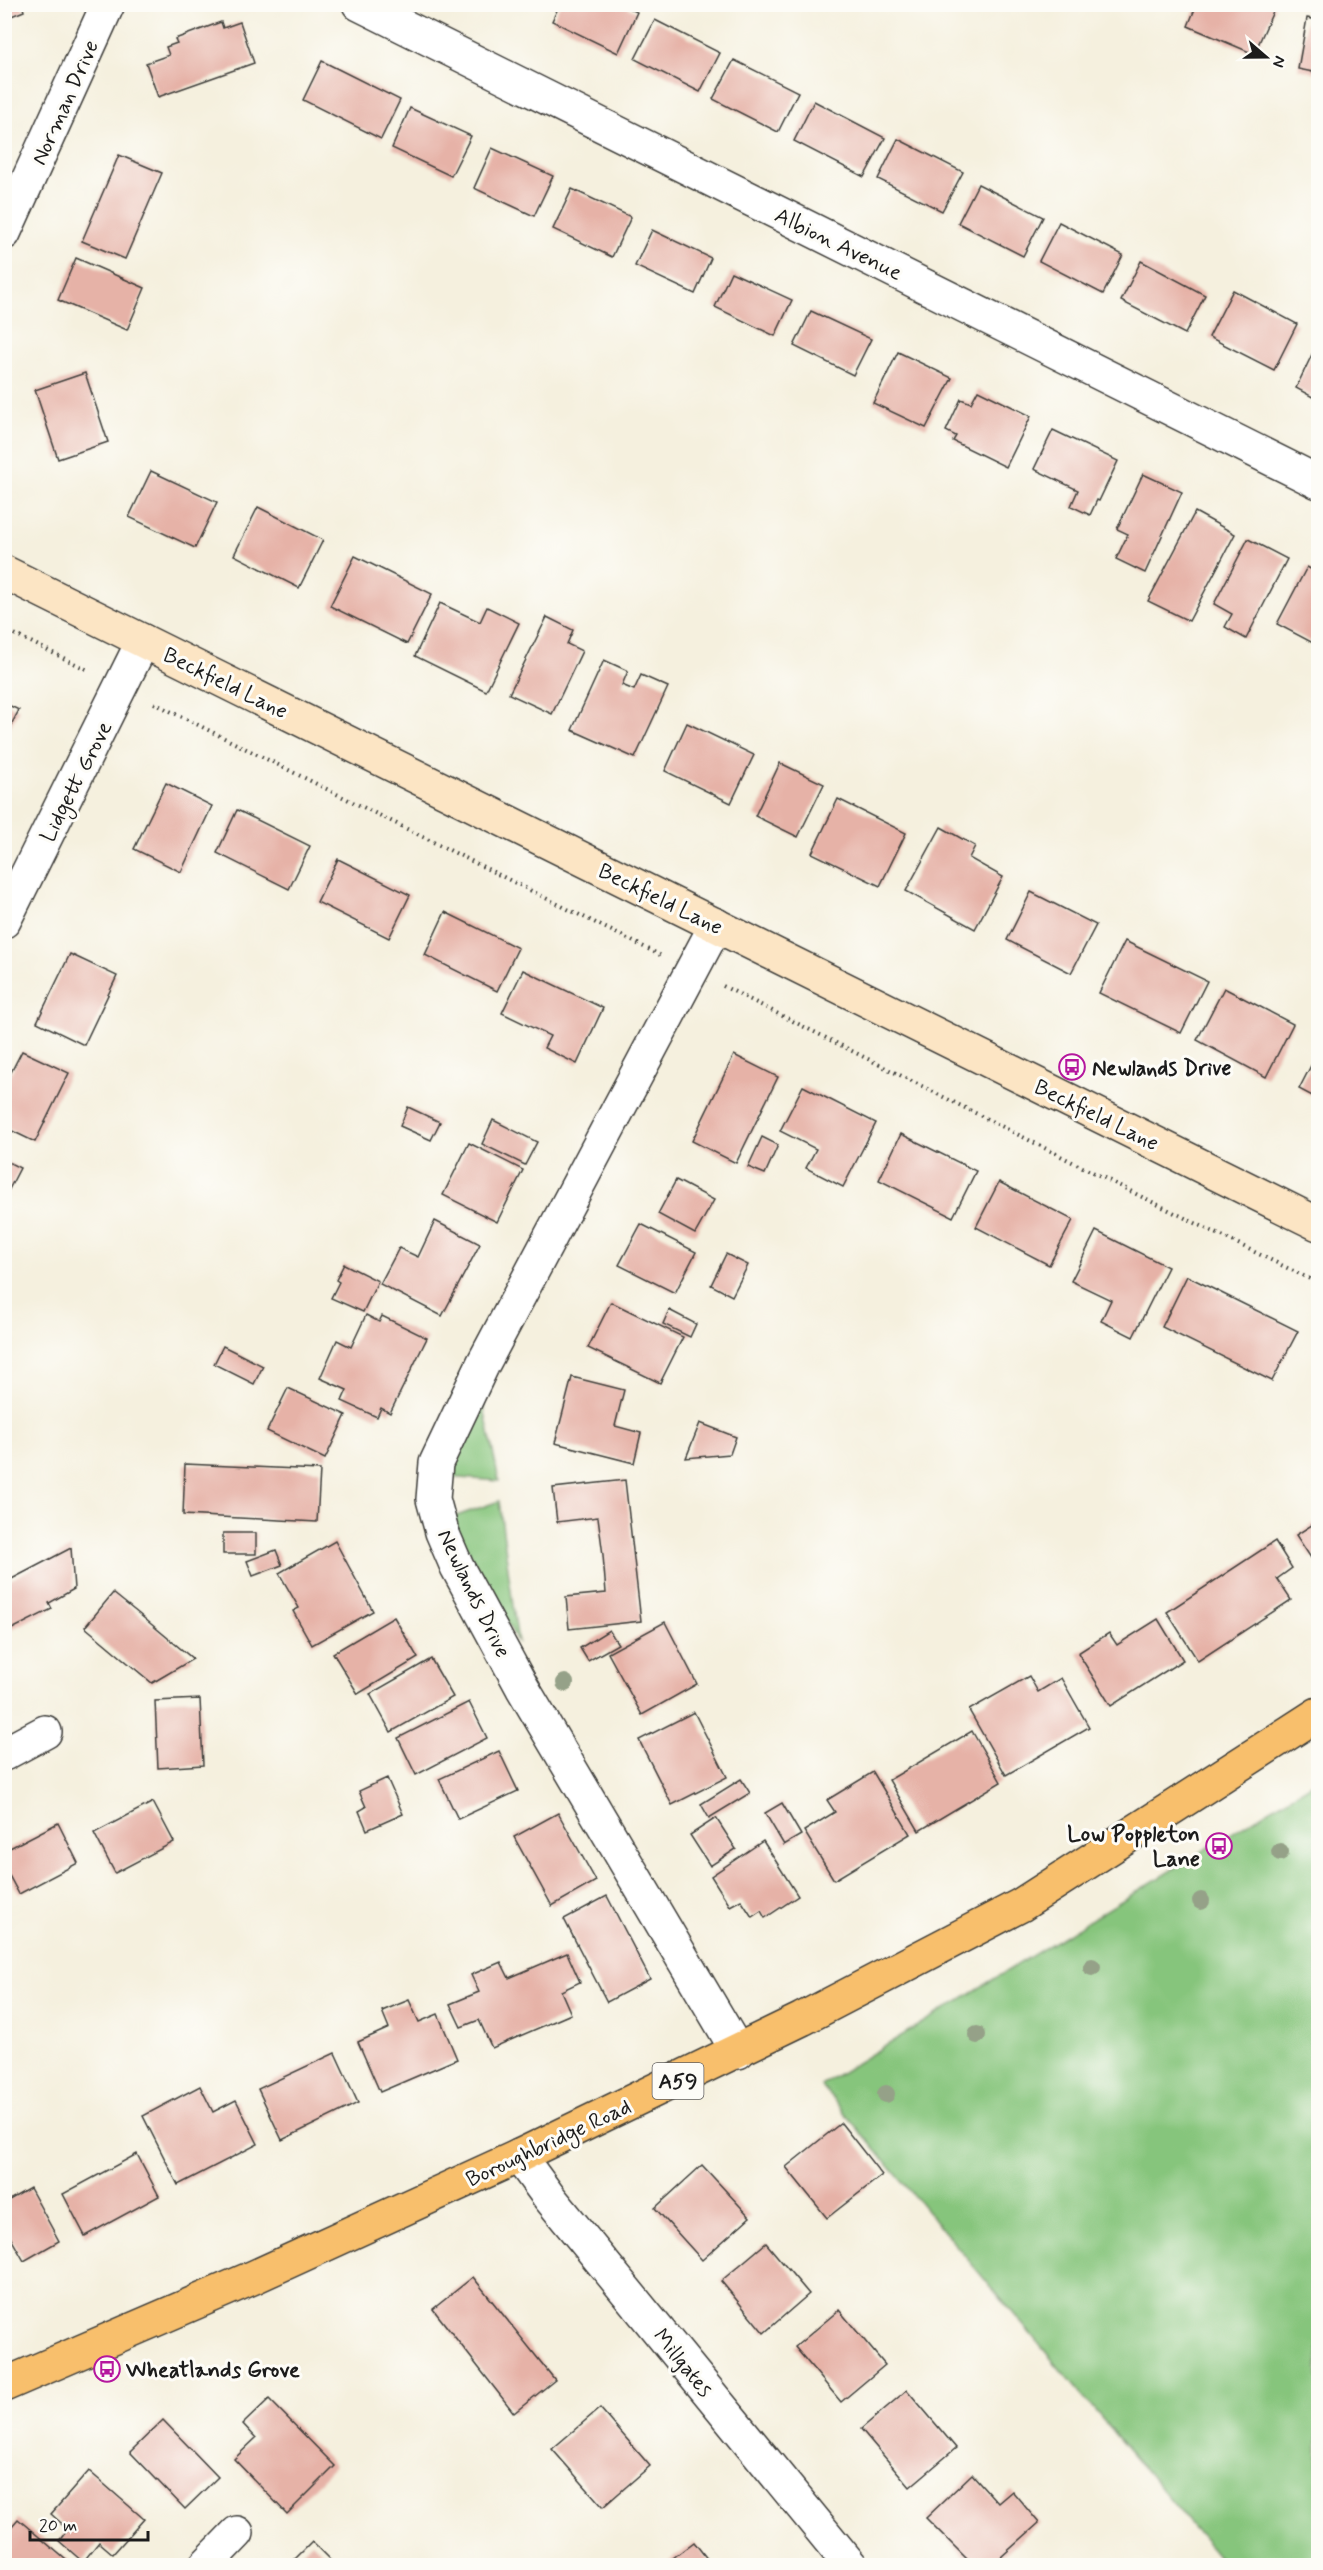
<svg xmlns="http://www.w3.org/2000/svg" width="1323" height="2570" viewBox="0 0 1323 2570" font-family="Mynerve,sans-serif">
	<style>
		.green { fill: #86c57c; stroke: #51704c; stroke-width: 1.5 }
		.building { fill: #e6b2a7 }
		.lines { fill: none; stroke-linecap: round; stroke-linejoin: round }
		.street-casing { stroke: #3d3c39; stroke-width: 36 }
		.secondary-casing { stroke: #3d3c39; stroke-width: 36 }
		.primary-casing { stroke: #3d3c39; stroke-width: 36 }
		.path { stroke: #3d3c39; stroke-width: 4; stroke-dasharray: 1.5 4.5; stroke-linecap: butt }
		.street { stroke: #fff; stroke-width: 33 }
		.secondary { stroke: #fce5c4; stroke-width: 33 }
		.primary { stroke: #f8bf6c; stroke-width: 33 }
		.tree { fill: #95a188 }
		.labels { text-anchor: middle; stroke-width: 6; stroke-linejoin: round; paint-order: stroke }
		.shield { fill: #fdfcf7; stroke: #605f5e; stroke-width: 1.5 }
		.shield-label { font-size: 21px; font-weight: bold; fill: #1c1c1c }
		.street-label { font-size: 22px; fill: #1c1c1c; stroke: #fdfcf7 }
		.poi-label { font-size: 22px; font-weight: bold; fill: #1c1c1c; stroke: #fdfcf7; text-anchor: start }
	</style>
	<rect width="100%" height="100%" fill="#fdfcf7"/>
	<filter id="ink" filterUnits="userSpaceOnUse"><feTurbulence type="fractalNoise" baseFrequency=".0167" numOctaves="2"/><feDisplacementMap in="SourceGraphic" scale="12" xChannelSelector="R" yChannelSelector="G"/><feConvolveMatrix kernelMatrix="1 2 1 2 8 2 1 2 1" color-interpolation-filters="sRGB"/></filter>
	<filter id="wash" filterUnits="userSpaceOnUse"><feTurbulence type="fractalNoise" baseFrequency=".008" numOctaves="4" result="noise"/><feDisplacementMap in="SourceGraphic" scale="24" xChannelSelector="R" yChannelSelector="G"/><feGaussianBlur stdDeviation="1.35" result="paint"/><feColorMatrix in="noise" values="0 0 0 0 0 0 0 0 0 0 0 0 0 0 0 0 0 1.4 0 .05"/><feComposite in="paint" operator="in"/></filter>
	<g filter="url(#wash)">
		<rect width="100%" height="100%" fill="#f5f0de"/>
		<!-- green -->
		<g class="green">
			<path d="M482,1398l17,83 -52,-4z"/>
			<path d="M499,1501l19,142 -67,-125z"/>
			<path d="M1318,1780v785h-93l-404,-480z"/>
		</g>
		<g id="blocks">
			<!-- building -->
			<g class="building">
				<path d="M4,4h18l2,7 -20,8z"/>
				<path d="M560,4h60l17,8 -19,41 -66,-32z"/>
				<path d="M1197,4h73l5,3 -21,47 -66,-28z"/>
				<path d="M1307,18l11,2v53l-20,-4z"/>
				<path d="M655,20l65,33 -20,39 -65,-33z"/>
				<path d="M221,22l2,6 17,-6 14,41 -96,34 -12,-34 23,-8 -3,-8 11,-4 -2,-4z"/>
				<path d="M734,60l64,32 -20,40 -65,-33z"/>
				<path d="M322,61l78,39 -19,39 -78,-39z"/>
				<path d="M814,101l71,37 -21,39 -70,-36z"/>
				<path d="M410,108l61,28 -20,40 -59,-28z"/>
				<path d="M898,139l65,33 -21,39 -64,-32z"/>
				<path d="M492,148l61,28 -19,40 -60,-28z"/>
				<path d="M119,155l43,18 -37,86 -43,-18z"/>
				<path d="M978,184l65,33 -20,39 -65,-33z"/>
				<path d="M572,189l59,28 -19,40 -59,-28z"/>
				<path d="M1059,222l64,33 -20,39 -64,-33z"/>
				<path d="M652,230l59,28 -16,36 -60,-28z"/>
				<path d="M76,258l69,30 -18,42 -69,-30z"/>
				<path d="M1141,261l64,34 -20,39 -64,-33z"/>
				<path d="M731,272l61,28 -17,36 -60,-29z"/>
				<path d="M1233,290l64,34 -23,46 -65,-33z"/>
				<path d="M811,311l60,28 -18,36 -59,-29z"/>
				<path d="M1318,342v58l-22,-12z"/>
				<path d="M898,352l54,26 -26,50 -53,-25z"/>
				<path d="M85,373l23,69 -50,17 -23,-69z"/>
				<path d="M978,390l53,26 -25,51 -53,-26 3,-5 -10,-5 15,-32 10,4z"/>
				<path d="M1053,430l65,31 -19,40 -2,-1 -7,15 -19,-9 7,-16 -44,-21z"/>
				<path d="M151,471l66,31 -22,46 -66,-31z"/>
				<path d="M1143,474l39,18 -37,81 -29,-14 12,-25 -11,-5z"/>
				<path d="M258,507l65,33 -24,48 -65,-33z"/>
				<path d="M1195,512l40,22 -46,87 -41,-20z"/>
				<path d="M1248,539l39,20 -41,80 -21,-12 7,-13 -18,-10z"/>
				<path d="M355,556l77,38 -25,50 -77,-38z"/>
				<path d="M1307,567l11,6v60l-5,10 -36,-19z"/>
				<path d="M440,603l40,19 7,-15 32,16 -33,68 -71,-35z"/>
				<path d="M547,617l26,13 -6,14 15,7 -30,63 -43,-20z"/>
				<path d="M604,660l24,11 -6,14 12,5 7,-15 27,12 -33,71 -63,-28z"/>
				<path d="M4,703l15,7 -15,28z"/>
				<path d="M687,723l67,32 -23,48 -66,-32z"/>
				<path d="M780,763l44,21 -26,53 -43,-21z"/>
				<path d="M166,783l46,23 -31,66 -47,-23z"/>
				<path d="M838,799l68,34 -26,53 -68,-33z"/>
				<path d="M237,810l73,36 -21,43 -72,-36z"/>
				<path d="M941,827l34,19 -6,12 34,19 -28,52 -69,-38z"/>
				<path d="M338,859l72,36 -21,43 -72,-36z"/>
				<path d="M1031,892l65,33 -25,48 -64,-33z"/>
				<path d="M445,912l73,36 -21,43 -72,-36z"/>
				<path d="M1125,941l82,40 -26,52 -82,-40z"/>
				<path d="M70,954l47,22 -33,69 -47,-23z"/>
				<path d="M523,970l80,38 -26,56 -33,-16 6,-12 -48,-23z"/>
				<path d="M1224,988l69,36 -27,53 -69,-37z"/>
				<path d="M22,1051l47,22 -34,69 -31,-15v-41z"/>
				<path d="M1318,1052v47l-19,-10z"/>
				<path d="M734,1055l44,22 -42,86 -44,-22z"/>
				<path d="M803,1086l73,37 -33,64 -37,-19 10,-19 -36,-18z"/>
				<path d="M408,1107l32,15 -9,18 -31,-14z"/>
				<path d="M493,1120l44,22 -12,23 -43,-21z"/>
				<path d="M901,1134l75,37 -23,46 -74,-37z"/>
				<path d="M762,1137l16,8 -13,29 -17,-7z"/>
				<path d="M469,1143l54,27 -26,52 -54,-27z"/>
				<path d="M4,1160l16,8 -16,31z"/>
				<path d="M676,1180l38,20 -19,34 -37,-20z"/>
				<path d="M999,1182l74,38 -24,45 -73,-38z"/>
				<path d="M435,1221l45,23 -38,72 -62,-32 19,-36 19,9z"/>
				<path d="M641,1224l55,28 -21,41 -56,-28z"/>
				<path d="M1096,1231l72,36 -35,70 -32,-16 10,-21 -40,-19z"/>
				<path d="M726,1254l22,11 -16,31 -21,-11z"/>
				<path d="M344,1264l34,17 -15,31 -32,-14 8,-16 -3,-2z"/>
				<path d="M1187,1276l111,55 -26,50 -110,-54z"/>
				<path d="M611,1302l72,35 -23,46 -72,-35z"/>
				<path d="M669,1310l27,14 -6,13 -27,-13z"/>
				<path d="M366,1315l13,7 3,-6 45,22 -37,75 -9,-5 -4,9 -35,-16 5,-11 -27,-12 17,-38 14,7z"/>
				<path d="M223,1346l40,20 -9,18 -40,-20z"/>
				<path d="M572,1377l52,13 -9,36 26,7 -7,30 -79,-20z"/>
				<path d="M288,1388l58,27 -21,44 -58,-28z"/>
				<path d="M700,1423l36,14 -6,17 -44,4z"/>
				<path d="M185,1464l135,6 -3,52 -134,-7z"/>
				<path d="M625,1480l16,141 -72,8 -3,-32 40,-4 -3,-38 -5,-38 -41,5 -4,-34z"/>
				<path d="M1318,1521v32l-7,5 -15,-23z"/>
				<rect x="223" y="1533" width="33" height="21"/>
				<path d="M335,1541l38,70 -61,34 -19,-34 6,-3 -20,-35z"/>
				<path d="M1275,1541l17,27 -15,11 14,21 -93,61 -31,-49z"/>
				<path d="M71,1548l3,41 -25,14 3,6 -48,24v-50z"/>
				<path d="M276,1550l6,15 -29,11 -6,-15z"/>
				<path d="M113,1593l26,21 54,45 -41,24 -67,-56z"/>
				<path d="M394,1617l24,41 -60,36 -25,-41z"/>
				<path d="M1158,1619l25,41 -72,46 -33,-53 31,-20 8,12z"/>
				<path d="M665,1622l32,62 -55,31 -34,-62z"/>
				<path d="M609,1630l9,14 -30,17 -8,-13z"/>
				<path d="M431,1659l22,38 -62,35 -21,-38z"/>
				<path d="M1029,1676l9,16 23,-14 28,49 -83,48 -37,-65z"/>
				<path d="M200,1699l3,66 -45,3 -3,-67z"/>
				<path d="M469,1702l18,36 -71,37 -18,-37z"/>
				<path d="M694,1712l33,65 -55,28 -33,-65z"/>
				<path d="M972,1731l29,51 -82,49 -30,-51z"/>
				<path d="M499,1751l19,40 -60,28 -19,-40z"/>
				<path d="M873,1772l37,62 -76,46 -30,-49 31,-19 -8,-12z"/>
				<path d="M387,1778l16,36 -36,16 -8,-19 7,-4 -7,-16z"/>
				<path d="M741,1779l9,14 -41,25 -8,-14z"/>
				<path d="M153,1802l21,40 -59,31 -21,-40z"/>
				<path d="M782,1803l19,32 -17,10 -19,-32z"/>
				<path d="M558,1813l38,68 -44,25 -38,-69z"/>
				<path d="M716,1818l20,31 -26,17 -20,-31z"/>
				<path d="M58,1823l20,40 -59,31 -15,-28v-15z"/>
				<path d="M763,1841l35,55 -33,22 -4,-7 -9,6 -11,-17 -11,6 -19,-30z"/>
				<path d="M607,1896l43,83 -43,23 -43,-83z"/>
				<path d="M567,1953l13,29 -19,9 10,23 -79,34 -13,-28 -18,7 -11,-23 29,-12 -8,-17 30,-13 8,16z"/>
				<path d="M409,2000l10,22 19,-8 19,45 -77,33 -22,-50 31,-14 -7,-17z"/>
				<path d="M335,2053l23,50 -76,37 -24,-51z"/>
				<path d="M200,2086l13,26 23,-12 22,44 -80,41 -35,-69z"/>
				<path d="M841,2123l41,52 -55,43 -41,-51z"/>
				<path d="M137,2154l22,42 -74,40 -22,-42z"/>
				<path d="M702,2165l48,52 -48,43 -47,-52z"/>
				<path d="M30,2188l29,53 -35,20 -20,-35v-23z"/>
				<path d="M766,2243l43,51 -45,39 -43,-52z"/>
				<path d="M473,2277l82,103 -41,33 -81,-104z"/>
				<path d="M839,2310l46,55 -44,37 -46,-55z"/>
				<path d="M907,2390l49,58 -46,39 -49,-58z"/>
				<path d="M269,2399l66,67 -48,48 -53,-55 22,-21 -13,-14z"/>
				<path d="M600,2408l50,58 -47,41 -51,-58z"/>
				<path d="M163,2420l55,57 -33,32 -55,-57z"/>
				<path d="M89,2471l55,48 -31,35 -14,-12 -16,20 -24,-21 9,-12 -17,-15z"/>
				<path d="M972,2474l26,29 14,-12 27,32 -47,42h-19l-47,-47z"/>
				<path d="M18,2519l54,46h-68v-30z"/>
				<path d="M312,2542l23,23h-46z"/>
				<path d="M694,2542l18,23h-48z"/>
			</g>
		</g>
	</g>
	<g filter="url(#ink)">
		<use href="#blocks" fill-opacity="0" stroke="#3d3c39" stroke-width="1.5"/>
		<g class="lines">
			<!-- street casing -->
			<g class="street-casing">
				<g id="street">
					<path d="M359,4l959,478"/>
					<path d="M4,233l104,-229"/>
					<path d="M4,921l139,-280"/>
					<path d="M716,925l-233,439 -47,99 -3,36 9,33 15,35 65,120 216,365"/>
					<path d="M4,1754l41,-22"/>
					<path d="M519,2156l30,41 302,369"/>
					<path d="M205,2566l32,-33"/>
				</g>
			</g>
			<!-- secondary casing -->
			<g class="secondary-casing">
				<path id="secondary" d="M4,572l1314,652"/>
			</g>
			<!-- primary casing -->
			<g class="primary-casing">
				<path id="primary" d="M4,2385l248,-107 267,-122 283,-137 219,-114 297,-191"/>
			</g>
			<!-- path -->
			<g class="path">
				<path d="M4,629l84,41"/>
				<path d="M154,703l506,252"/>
				<path d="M723,986l415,209 180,88"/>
			</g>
			<!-- street -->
			<use href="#street" class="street"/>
			<!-- secondary -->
			<use href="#secondary" class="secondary"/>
			<!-- primary -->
			<use href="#primary" class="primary"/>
		</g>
		<!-- trees -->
		<g class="tree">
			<circle cx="565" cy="1683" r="9"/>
			<circle cx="1280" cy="1852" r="9"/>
			<circle cx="1201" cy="1901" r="9"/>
			<circle cx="1092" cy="1967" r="9"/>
			<circle cx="977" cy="2035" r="9"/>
			<circle cx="886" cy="2094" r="9"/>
		</g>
	</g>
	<!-- icons -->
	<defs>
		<g id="bus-ring" transform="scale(1.35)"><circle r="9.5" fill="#fdfcf7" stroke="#b5179e" stroke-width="1.5"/><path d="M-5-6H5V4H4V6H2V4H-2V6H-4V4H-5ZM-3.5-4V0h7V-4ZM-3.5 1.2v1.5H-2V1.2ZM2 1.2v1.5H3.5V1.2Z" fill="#b5179e"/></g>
	</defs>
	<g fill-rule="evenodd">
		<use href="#bus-ring" x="1072" y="1067"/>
		<use href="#bus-ring" x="1219" y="1846"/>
		<use href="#bus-ring" x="107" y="2369"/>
	</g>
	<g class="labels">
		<!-- shield labels -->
		<rect class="shield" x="652.5" y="2063" width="51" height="36" rx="4.5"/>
		<g class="shield-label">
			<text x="678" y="2088">A59</text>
		</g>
		<!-- street labels -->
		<g class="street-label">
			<text transform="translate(64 102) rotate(-66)" y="8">Norman Drive</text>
			<text transform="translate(839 243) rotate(26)" y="8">Albion Avenue</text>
			<text transform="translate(226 682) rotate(26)" y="8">Beckfield Lane</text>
			<text transform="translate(75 781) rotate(-63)" y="8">Lidgett Grove</text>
			<text transform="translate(661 898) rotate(26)" y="8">Beckfield Lane</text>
			<text transform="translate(1097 1114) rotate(26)" y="8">Beckfield Lane</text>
			<text transform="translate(475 1593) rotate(64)" y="8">Newlands Drive</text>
			<text transform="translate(548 2142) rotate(-25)" y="8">Boroughbridge Road</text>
			<text transform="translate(684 2362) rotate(51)" y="8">Millgates</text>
		</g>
		<!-- poi labels -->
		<g class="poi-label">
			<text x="1092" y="1075">Newlands Drive</text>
			<text x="1200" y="1841" text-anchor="end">Low Poppleton<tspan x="1200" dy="25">Lane</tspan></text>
			<text x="126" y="2377">Wheatlands Grove</text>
		</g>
	</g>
	<!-- margin -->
	<rect width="1323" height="2570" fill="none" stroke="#fdfcf7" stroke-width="24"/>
	<!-- north arrow -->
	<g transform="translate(1266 57) rotate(110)" stroke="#fdfcf7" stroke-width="4.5" paint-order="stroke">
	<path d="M0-4.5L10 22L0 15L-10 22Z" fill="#1c1c1c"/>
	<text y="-9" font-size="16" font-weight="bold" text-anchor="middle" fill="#1c1c1c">N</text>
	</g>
	<!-- scale -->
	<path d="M30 2531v9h118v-9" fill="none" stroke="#1c1c1c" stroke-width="3"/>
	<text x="39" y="2531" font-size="18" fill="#1c1c1c" stroke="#fdfcf7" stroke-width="4.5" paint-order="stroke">20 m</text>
</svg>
